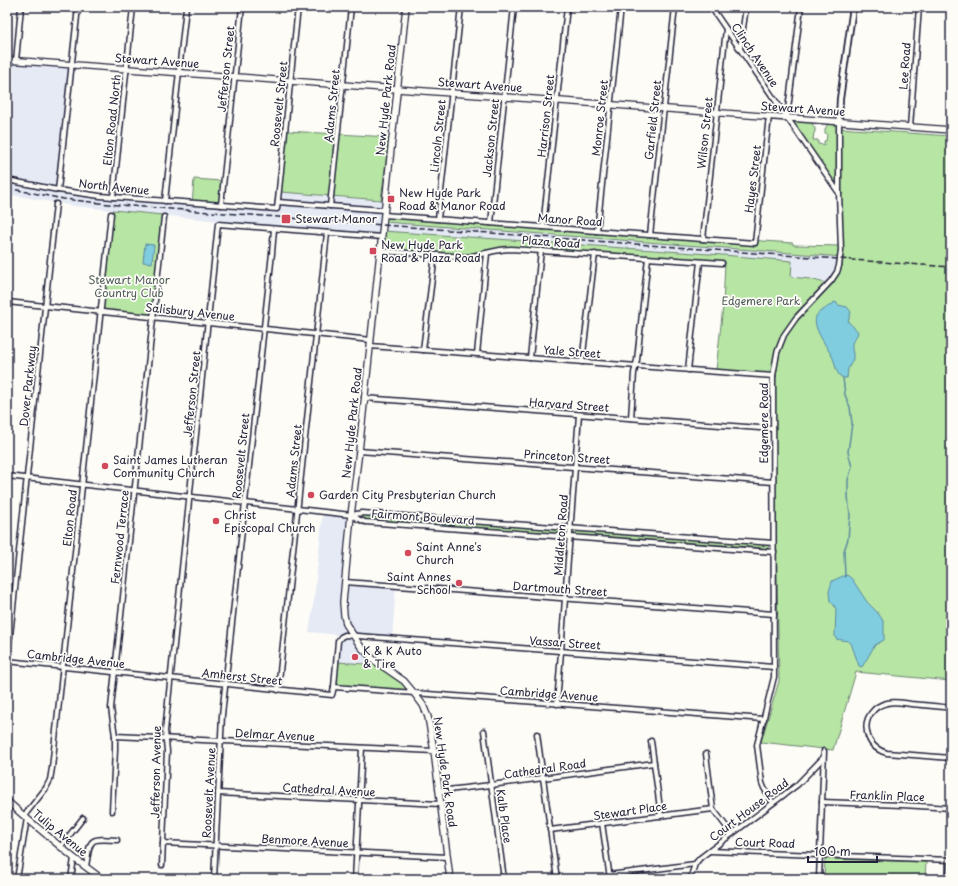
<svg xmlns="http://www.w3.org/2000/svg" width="958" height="886" viewBox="0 0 958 886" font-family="'Playpen Sans',sans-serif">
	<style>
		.built { fill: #e5eaf5 }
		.green { fill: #b7e5a4; stroke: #6c8470 }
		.water { fill: #81cde0; stroke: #5b899e }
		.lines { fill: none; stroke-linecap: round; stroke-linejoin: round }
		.stream { stroke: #5b899e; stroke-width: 1.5 }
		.minor-casing { stroke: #22223b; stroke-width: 7 }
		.tertiary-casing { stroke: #22223b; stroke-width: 8 }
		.secondary-casing { stroke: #22223b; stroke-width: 8 }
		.minor { stroke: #fdfcf7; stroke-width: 4 }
		.tertiary { stroke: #fdfcf7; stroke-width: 4.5 }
		.secondary { stroke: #fdfcf7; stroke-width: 5.5 }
		.rail { stroke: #22223b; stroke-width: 1.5; stroke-dasharray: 6 3; stroke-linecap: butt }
		.poi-dot { fill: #d1495b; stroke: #fdfcf7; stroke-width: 1.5 }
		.labels { text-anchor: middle; stroke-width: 3.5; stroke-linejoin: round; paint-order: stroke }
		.street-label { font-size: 11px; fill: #22223b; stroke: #fdfcf7 }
		.poi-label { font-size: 11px; fill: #22223b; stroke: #fdfcf7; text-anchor: start }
		.park-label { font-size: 11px; fill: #4f5c5a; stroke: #fdfcf7 }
	</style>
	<rect width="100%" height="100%" fill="#fdfcf7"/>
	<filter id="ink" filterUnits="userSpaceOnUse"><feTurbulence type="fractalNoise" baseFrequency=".025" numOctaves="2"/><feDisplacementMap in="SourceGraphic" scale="8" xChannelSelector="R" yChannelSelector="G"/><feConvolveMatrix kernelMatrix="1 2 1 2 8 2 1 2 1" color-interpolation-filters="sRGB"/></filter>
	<g filter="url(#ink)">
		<!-- built -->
		<g class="built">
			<path d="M7,60l64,5 -13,125 -51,-10z"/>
			<path d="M7,183l77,13 195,15 2,-19 105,9 -2,20 463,36 -5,7v5l-3,5 -9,10 -20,-5 -19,-2 1,-16 -69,-6 -340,-24v5l-164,-13v-2l-145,-15 -67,-12z"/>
			<path d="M323,512l28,3 -5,66 50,4 -4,53 -39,-2 26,29 -42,-3 2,-27 -30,-3 5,-32z"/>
		</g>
		<!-- green -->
		<g class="green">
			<path d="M789,119l21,2 5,7v4l-1,1 -1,7h5v4l6,1v-4h2l1,-7 -2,-1v-4l4,-7 9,1 1,5 112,8v545l-95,-9 -23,78 -72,-8 18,-61 -6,-306 -57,-5 7,-64 2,-44 -219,-14 -36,9 -89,-6 2,-20 340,24 69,6 -1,16 19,2 19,5c11,-11 13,-12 14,-27l-459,-35 1,-6 408,27v2l48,1 -2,-53z"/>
			<path d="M287,131l102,6 -8,63 -100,-8z"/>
			<path d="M194,179l28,2 -2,26 -28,-2z"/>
			<path d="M113,210l49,5 -11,101 -49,-6z"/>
			<path d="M361,515l202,15 2,2 -2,2 -203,-15 -1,-2z"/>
			<path d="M576,531l191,14 2,1 -1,2 -2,1 -191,-14 -1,-2z"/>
			<path d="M337,662l42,3 17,11 16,15 -77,-5z"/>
			<path d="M825,859l101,3 -1,17h-101z"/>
		</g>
		<!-- water -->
		<g class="water">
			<path d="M145,244l9,1 -2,18 -9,-1z"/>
			<path d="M834,302l3,1 1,2 9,2 4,5 -3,9c3,5 8,7 10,11l-1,3 -5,8v6l1,5v5l-5,10 -1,9c-10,1 -11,-10 -13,-17 -4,-13 -32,-42 -11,-51 4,-2 6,-5 10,-6z"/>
			<path d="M847,575l5,4 15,23 10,10 5,7 2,5v16l-9,5 -13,22 -3,-1 -8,-23 -3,-2 -12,-2 -1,-3 1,-27 -2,-4 -4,-4 -1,-9 3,-11 11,-5z"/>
		</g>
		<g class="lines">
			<!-- stream -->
			<path class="stream" d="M843,378l2,17 5,12 2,16 -4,29 4,15 -4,13v16l2,19 -2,24 -4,12 1,26"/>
			<!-- minor casing -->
			<g class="minor-casing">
				<g id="minor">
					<path d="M711,7l128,186"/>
					<path d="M740,49l6,-42"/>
					<path d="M16,61l5,-54"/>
					<path d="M787,117l14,-110"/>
					<path d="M910,127l9,-120"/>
					<path d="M7,180l51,10 42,6 177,13 21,-202"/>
					<path d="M58,190l20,-183"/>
					<path d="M113,197l20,-190"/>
					<path d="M165,201l21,-194"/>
					<path d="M278,202l106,8"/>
					<path d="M221,205l21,-198"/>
					<path d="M330,206l21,-199"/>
					<path d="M384,215l371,28 14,-127"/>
					<path d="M438,219l23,-212"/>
					<path d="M491,223l23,-216"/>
					<path d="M543,227l24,-220"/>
					<path d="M597,231l24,-224"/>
					<path d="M650,235l25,-228"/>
					<path d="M703,239l23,-210"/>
					<path d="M380,251l87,6c15,-2 29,-8 44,-8l211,14"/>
					<path d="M7,302l364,38"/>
					<path d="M370,346l403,30"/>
					<path d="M423,350l12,-95"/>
					<path d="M477,354l10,-101"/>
					<path d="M530,358l11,-108"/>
					<path d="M582,362l13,-108"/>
					<path d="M688,370l12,-108"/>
					<path d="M364,398l409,31"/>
					<path d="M631,418l3,-45 3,-13 11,-102"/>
					<path d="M359,451l414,31"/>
					<path d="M7,476l344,39 11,-2 411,30"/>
					<path d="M352,515l6,4 7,3 409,30"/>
					<path d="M345,582l429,32"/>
					<path d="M7,661l325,34 2,-8 4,-46 3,-4 4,-2 429,32"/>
					<path d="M7,664l49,-460"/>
					<path d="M334,687l430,32"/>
					<path d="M278,690l49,-457"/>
					<path d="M557,704l22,-289"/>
					<path d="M951,708c-13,-2 -27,-3 -40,-4 -8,-1 -16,-3 -24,-1 -14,3 -23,16 -20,29 2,11 9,18 20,21l64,5"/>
					<path d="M484,731l20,148"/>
					<path d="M537,734l20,145"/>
					<path d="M115,736l319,15"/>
					<path d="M651,741l10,75"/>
					<path d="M706,754l7,55 19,25"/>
					<path d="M439,791l52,-6 163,-22"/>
					<path d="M218,793l222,11"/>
					<path d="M822,802l80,3 49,3"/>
					<path d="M773,803l-9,-15 -2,-5 -5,-38 17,-68 -1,-301 4,-23 7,-18 12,-17 35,-37 6,-9 2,-6 2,-16 -2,-57v-72"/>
					<path d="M112,811l3,-61v-14l-4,-28 53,-491"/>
					<path d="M24,816l22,-28 4,-8 2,-12 59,-554"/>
					<path d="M602,823l8,56"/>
					<path d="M550,830l163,-21"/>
					<path d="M163,843l284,14"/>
					<path d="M61,846l22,-28"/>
					<path d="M710,851l241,9"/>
					<path d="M162,865l5,-114 -2,-20 53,-507 164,13"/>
					<path d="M86,866c5,-27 1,-28 31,-26"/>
					<path d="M609,875l86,-11"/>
					<path d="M17,879l10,-61"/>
					<path d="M71,879l3,-21"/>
					<path d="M214,879l8,-164 50,-462 2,-24"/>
					<path d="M355,879l7,-131"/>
					<path d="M690,879l5,-15 5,-6 97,-73 26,-27"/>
					<path d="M819,879l5,-128"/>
					<path d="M949,879l1,-20"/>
				</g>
			</g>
			<!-- tertiary casing -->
			<g class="tertiary-casing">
				<path id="tertiary" d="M839,121l1,-22 13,-92"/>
			</g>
			<!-- secondary casing -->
			<g class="secondary-casing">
				<g id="secondary">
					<path d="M406,7l-47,444 -8,64 -8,87 1,13 2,9 15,23 14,14 29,20 10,12 9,12 5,12 6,34 16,128"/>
					<path d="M7,60l944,70"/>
					<path d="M7,801l17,15 50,42 28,21"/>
				</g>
			</g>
			<!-- minor -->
			<use href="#minor" class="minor"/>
			<!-- tertiary -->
			<use href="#tertiary" class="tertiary"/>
			<!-- secondary -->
			<use href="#secondary" class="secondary"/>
			<!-- rail -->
			<path class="rail" d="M7,188l57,11 54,6 637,48 196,14"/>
		</g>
	</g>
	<!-- markers -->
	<g class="poi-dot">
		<rect x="387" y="195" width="8" height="8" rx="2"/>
		<rect x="281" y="214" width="10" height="10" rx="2"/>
		<rect x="369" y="247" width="8" height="8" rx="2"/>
		<circle cx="105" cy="466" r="4"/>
		<circle cx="311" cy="495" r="4"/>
		<circle cx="216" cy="521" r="4"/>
		<circle cx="408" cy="553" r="4"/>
		<circle cx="459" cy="583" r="4"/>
		<circle cx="355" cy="657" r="4"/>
	</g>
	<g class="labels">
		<!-- street labels -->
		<g class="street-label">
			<text transform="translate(755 55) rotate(56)" y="4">Clinch Avenue</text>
			<text transform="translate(157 61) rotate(4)" y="4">Stewart Avenue</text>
			<text transform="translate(905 66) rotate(-86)" y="4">Lee Road</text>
			<text transform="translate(226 69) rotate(-84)" y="4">Jefferson Street</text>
			<text transform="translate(480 85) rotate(4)" y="4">Stewart Avenue</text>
			<text transform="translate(386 100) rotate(-84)" y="4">New Hyde Park Road</text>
			<text transform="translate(279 104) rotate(-84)" y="4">Roosevelt Street</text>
			<text transform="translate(332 106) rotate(-84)" y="4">Adams Street</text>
			<text transform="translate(803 109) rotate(4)" y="4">Stewart Avenue</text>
			<text transform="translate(546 116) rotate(-84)" y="4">Harrison Street</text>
			<text transform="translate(600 118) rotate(-84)" y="4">Monroe Street</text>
			<text transform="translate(112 120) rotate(-84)" y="4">Elton Road North</text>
			<text transform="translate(653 120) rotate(-84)" y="4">Garfield Street</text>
			<text transform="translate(705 133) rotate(-84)" y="4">Wilson Street</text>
			<text transform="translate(438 136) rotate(-84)" y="4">Lincoln Street</text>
			<text transform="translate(491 138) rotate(-84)" y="4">Jackson Street</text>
			<text transform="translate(753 179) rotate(-83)" y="4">Hayes Street</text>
			<text transform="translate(114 187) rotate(6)" y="4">North Avenue</text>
			<text transform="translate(570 220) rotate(4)" y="4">Manor Road</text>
			<text transform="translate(551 242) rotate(4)" y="4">Plaza Road</text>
			<text transform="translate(190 312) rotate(6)" y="4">Salisbury Avenue</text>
			<text transform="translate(572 352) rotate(4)" y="4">Yale Street</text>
			<text transform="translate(28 386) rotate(-84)" y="4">Dover Parkway</text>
			<text transform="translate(192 394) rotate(-84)" y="4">Jefferson Street</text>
			<text transform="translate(569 405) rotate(4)" y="4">Harvard Street</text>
			<text transform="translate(352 423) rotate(-84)" y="4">New Hyde Park Road</text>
			<text transform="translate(764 423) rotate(-90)" y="4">Edgemere Road</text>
			<text transform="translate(241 456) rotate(-84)" y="4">Roosevelt Street</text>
			<text transform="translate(567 457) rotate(4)" y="4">Princeton Street</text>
			<text transform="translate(294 461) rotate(-84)" y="4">Adams Street</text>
			<text transform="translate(423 517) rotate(4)" y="4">Fairmont Boulevard</text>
			<text transform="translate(70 518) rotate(-84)" y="4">Elton Road</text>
			<text transform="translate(561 535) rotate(-86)" y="4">Middleton Road</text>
			<text transform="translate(120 537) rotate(-84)" y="4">Fernwood Terrace</text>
			<text transform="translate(560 589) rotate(4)" y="4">Dartmouth Street</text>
			<text transform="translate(565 643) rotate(4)" y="4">Vassar Street</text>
			<text transform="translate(76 659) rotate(6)" y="4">Cambridge Avenue</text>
			<text transform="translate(242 677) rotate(6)" y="4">Amherst Street</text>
			<text transform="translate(549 694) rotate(4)" y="4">Cambridge Avenue</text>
			<text transform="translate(275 735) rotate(3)" y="4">Delmar Avenue</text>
			<text transform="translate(545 769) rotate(-8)" y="4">Cathedral Road</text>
			<text transform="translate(156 772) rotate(-89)" y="4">Jefferson Avenue</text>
			<text transform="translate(445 772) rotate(82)" y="4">New Hyde Park Road</text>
			<text transform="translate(329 790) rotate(3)" y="4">Cathedral Avenue</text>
			<text transform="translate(209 793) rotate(-87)" y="4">Roosevelt Avenue</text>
			<text transform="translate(887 796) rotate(2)" y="4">Franklin Place</text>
			<text transform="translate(749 810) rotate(-37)" y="4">Court House Road</text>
			<text transform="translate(630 811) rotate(-8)" y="4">Stewart Place</text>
			<text transform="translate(504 816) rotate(82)" y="4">Kalb Place</text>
			<text transform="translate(60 833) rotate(39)" y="4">Tulip Avenue</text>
			<text transform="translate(305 841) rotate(3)" y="4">Benmore Avenue</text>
			<text transform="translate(765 843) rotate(2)" y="4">Court Road</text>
		</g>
		<!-- poi labels -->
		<g class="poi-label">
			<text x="399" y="197">New Hyde Park<tspan x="399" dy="13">Road &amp; Manor Road</tspan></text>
			<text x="295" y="223">Stewart Manor</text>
			<text x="381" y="249">New Hyde Park<tspan x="381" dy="13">Road &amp; Plaza Road</tspan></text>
			<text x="113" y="464">Saint James Lutheran<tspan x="113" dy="13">Community Church</tspan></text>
			<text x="319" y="499">Garden City Presbyterian Church</text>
			<text x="224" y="519">Christ<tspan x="224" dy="13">Episcopal Church</tspan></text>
			<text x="416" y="551">Saint Anne's<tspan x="416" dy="13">Church</tspan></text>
			<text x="451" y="581" text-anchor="end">Saint Annes<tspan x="451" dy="13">School</tspan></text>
			<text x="363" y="655">K &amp; K Auto<tspan x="363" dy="13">&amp; Tire</tspan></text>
		</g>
		<!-- park labels -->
		<g class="park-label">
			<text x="129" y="284">Stewart Manor<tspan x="129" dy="13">Country Club</tspan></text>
			<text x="761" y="305">Edgemere Park</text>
		</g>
	</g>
	<!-- margin -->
	<rect width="958" height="886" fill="none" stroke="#fdfcf7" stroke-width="24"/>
	<rect x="12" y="12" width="934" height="862" fill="none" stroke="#22223b" stroke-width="1.5" filter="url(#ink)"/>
	<!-- scale -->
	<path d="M808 856v6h69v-6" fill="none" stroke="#22223b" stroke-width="2"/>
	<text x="814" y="856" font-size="12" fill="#22223b" stroke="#fdfcf7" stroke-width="3" paint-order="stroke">100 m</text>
</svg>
